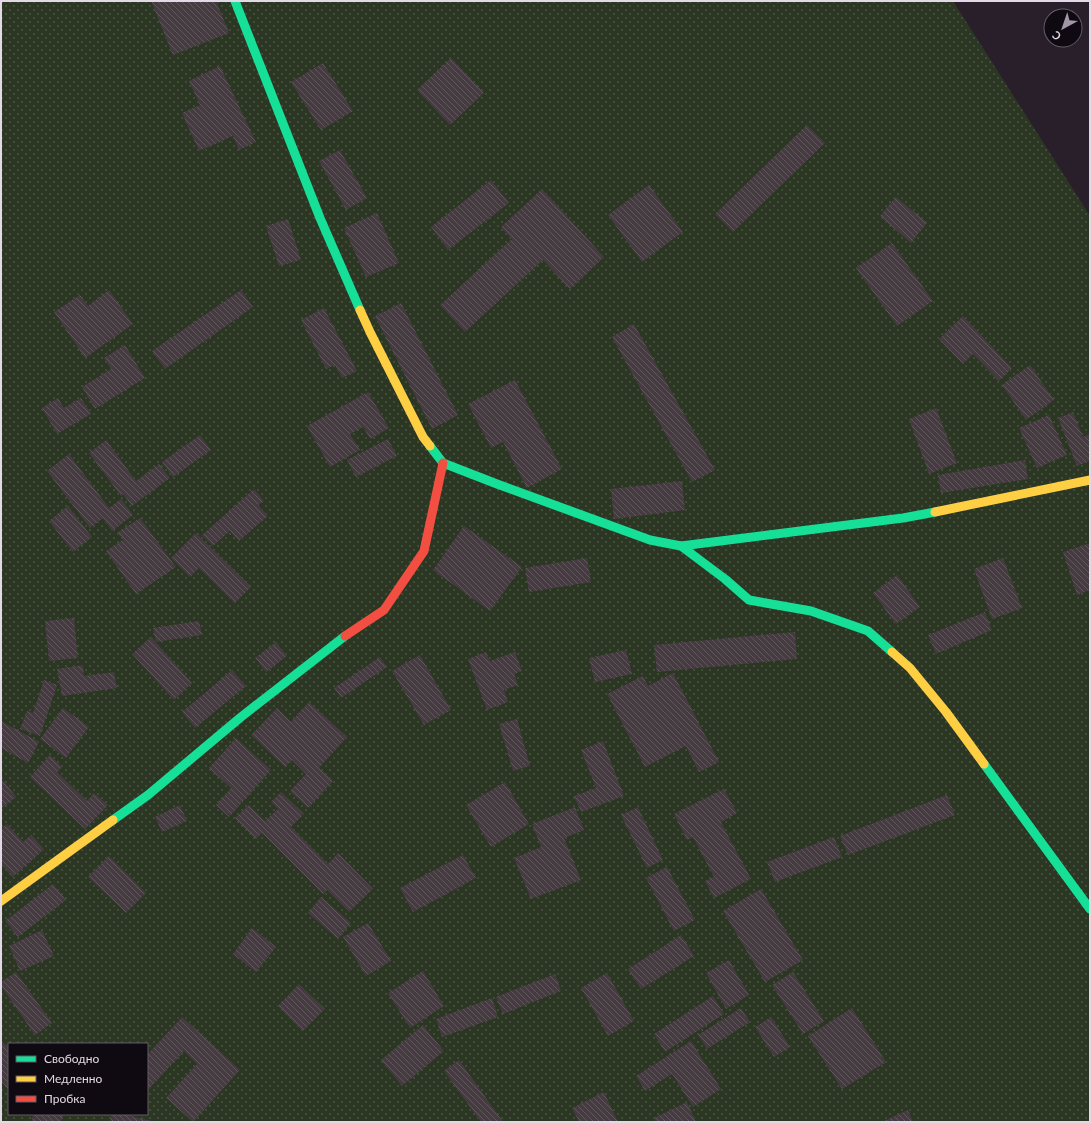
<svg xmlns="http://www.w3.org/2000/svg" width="1091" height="1123" viewBox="0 0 1091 1123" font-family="Lato,sans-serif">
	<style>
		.garden { fill: url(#garden-dots); fill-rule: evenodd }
		.building { fill: url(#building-back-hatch) }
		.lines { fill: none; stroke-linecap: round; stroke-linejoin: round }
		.fast { stroke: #16e098; stroke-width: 9 }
		.slow { stroke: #ffcf43; stroke-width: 9 }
		.jam { stroke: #f24e42; stroke-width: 9 }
	</style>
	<defs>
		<pattern id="garden-dots" width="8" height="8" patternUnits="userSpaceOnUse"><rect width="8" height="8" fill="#2b3723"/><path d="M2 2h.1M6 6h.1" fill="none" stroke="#4a5343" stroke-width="1.8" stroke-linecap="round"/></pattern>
		<pattern id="building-back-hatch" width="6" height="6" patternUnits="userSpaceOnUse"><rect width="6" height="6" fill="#453b41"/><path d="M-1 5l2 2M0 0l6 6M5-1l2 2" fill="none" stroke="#60575c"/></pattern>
	</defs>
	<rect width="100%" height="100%" fill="#281f2a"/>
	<!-- garden -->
	<path class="garden" d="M1,1h952l137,215v906h-1089zM9,1044h138v70h-138z"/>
	<!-- building -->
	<g class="building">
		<path d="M151,1h65l13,32 -56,22z"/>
		<path d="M451,58l33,35 -34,32 -33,-35z"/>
		<path d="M323,63l30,48 -32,19 -30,-48z"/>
		<path d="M220,66l36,76 -17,8 -6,-14 -34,15 -17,-38 18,-8 -11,-24z"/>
		<path d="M807,125l18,18 -92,89 -18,-18z"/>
		<path d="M340,150l27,48 -21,12 -27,-49z"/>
		<path d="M491,180l18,23 -61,47 -17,-23z"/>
		<path d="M649,185l34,47 -41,30 -34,-47z"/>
		<path d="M542,189l62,68 -34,32 -27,-29 -78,72 -25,-27 72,-66 -11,-12z"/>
		<path d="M896,197l31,26 -16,20 -31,-27z"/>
		<path d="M377,213l22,50 -33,14 -22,-49z"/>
		<path d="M288,219l13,41 -22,6 -13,-40z"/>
		<path d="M892,243l41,58 -36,25 -41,-58z"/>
		<path d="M109,290l24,34 -48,34 -31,-46 26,-17 8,11z"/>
		<path d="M241,290l12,17 -88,62 -13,-18z"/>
		<path d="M401,303l57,112 -26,14 -57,-113z"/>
		<path d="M324,308l33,63 -15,7 -7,-13 -9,4 -25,-49z"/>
		<path d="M963,316l49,52 -13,13 -26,-27 -10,10 -24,-25z"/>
		<path d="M634,324l81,146 -23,12 -80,-145z"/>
		<path d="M125,345l20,33 -50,31 -13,-22 29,-18 -7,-11z"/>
		<path d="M1030,365l24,35 -28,20 -24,-35z"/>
		<path d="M515,380l47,89 -35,19 -24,-46 -12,6 -23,-44z"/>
		<path d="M368,392l21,36 -19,11 -7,-12 -13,7 10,16 -30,17 -23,-41z"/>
		<path d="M58,398l6,10 17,-10 10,16 -34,20 -15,-26z"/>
		<path d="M936,408l21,55 -28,11 -20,-55z"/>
		<path d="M1073,412l10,25 7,-3v27l-13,5 -19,-48z"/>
		<path d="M1049,415l18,40 -30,13 -18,-40z"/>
		<path d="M200,435l11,15 -38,27 -11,-15z"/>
		<path d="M388,439l9,17 -41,21 -9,-17z"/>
		<path d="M106,440l30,41 23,-17 11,14 -38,28 -9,-12 -2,2 -32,-43z"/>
		<path d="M69,454l40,54 12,-9 12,16 -21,16 -9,-13 -13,10 -43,-57z"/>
		<path d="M1025,460l3,19 -87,14 -3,-18z"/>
		<path d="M682,481l3,29 -71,9 -3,-30z"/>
		<path d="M254,489l10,12 -6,4 10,11 -29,25 -9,-10 -17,15 -11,-11z"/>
		<path d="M68,506l24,31 -19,15 -24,-31z"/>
		<path d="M140,518l36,49 -40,27 -30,-43 18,-12 -7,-6z"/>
		<path d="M464,526l58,41 -32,44 -57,-41z"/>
		<path d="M196,533l55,54 -16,16 -36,-35 -9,9 -19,-19z"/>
		<path d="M1090,543v47l-13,5 -14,-43z"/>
		<path d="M587,558l4,24 -62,10 -4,-24z"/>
		<path d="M1003,558l19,50 -30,11 -18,-50z"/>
		<path d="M897,575l23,32 -24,17 -23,-31z"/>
		<path d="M985,612l7,18 -56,24 -8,-19z"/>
		<path d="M74,618l4,40 -29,3 -4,-40z"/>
		<path d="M199,621l3,14 -46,7 -3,-14z"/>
		<path d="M795,632l2,27 -140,13 -3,-27z"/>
		<path d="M151,637l41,46 -18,17 -42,-46z"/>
		<path d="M276,642l11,14 -21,16 -11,-14z"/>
		<path d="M626,650l6,24 -37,8 -6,-24z"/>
		<path d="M486,652l4,9 25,-9 7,19 -8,3 4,11 -14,5 4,12 -21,8 -19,-51z"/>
		<path d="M420,655l31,55 -27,15 -32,-54z"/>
		<path d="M380,657l7,10 -46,31 -7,-10z"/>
		<path d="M83,665l1,11 30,-4 3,16 -55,8 -5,-27z"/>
		<path d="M232,670l14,16 -51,42 -13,-16z"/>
		<path d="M673,673l46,89 -20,10 -13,-26 -41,21 -38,-73 36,-18 5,10z"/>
		<path d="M44,680l13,5 -17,51 -20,-7 7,-18 6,2z"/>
		<path d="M309,702l38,35 -28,31 14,13 -25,27 -18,-17 16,-17 -14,-14 -7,7 -34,-32 26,-27 14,14z"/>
		<path d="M63,708l26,19 -23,31 -26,-19z"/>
		<path d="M517,719l13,47 -17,5 -14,-47z"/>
		<path d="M1,721l38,21 -11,21 -27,-15z"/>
		<path d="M236,738l35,32 -42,47 -13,-12 15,-17 -22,-20z"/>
		<path d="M603,741l21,55 -43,16 -7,-16 22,-8 -15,-38z"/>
		<path d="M50,755l12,12 -5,5 30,29 7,-8 14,12 -23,24 -55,-52z"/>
		<path d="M3,780l13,17 -14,11 -1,-1v-25z"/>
		<path d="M505,782l24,42 -38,23 -25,-42z"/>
		<path d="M724,789l13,24 -16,9 30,57 -37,19 -9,-17 9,-4 -21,-40 -6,3 -13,-26z"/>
		<path d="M281,792l23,22 -13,13 37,37 10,-11 35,36 -24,23 -22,-22 -4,4 -61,-61 -6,6 -21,-21 14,-13 16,16 13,-12 -7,-7z"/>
		<path d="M947,795l8,20 -107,40 -8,-19z"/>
		<path d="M180,805l7,16 -25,11 -7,-15z"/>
		<path d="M575,807l9,23 -20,8 17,42 -50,19 -17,-41 27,-11 -9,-23z"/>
		<path d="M638,807l25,53 -16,8 -26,-53z"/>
		<path d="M7,824l16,18 8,-7 13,14 -31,28 -12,-13v-35z"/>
		<path d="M834,837l8,20 -67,25 -8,-20z"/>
		<path d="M463,855l13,23 -63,34 -13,-24z"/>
		<path d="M109,856l37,37 -20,20 -38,-36z"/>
		<path d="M667,867l28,53 -21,11 -28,-53z"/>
		<path d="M53,884l13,16 -48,37 -13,-16z"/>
		<path d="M761,889l42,71 -38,22 -42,-71z"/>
		<path d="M321,897l30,26 -13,16 -30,-26z"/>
		<path d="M368,923l23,38 -25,15 -23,-39z"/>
		<path d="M252,928l24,19 -20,25 -23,-18z"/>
		<path d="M42,930l12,26 -34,15 -11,-25z"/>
		<path d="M681,935l13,21 -53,33 -13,-20z"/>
		<path d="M729,960l20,35 -23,14 -20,-36z"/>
		<path d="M423,971l21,35 -34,22 -22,-35z"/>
		<path d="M16,972l36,51 -17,12 -34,-49v-4z"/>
		<path d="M793,972l31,49 -21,13 -31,-49z"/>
		<path d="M607,973l27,48 -26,15 -27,-48z"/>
		<path d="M555,974l6,17 -58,23 -7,-17z"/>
		<path d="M299,984l26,25 -22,22 -25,-25z"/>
		<path d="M713,996l11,18 -59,38 -11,-18z"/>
		<path d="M492,998l6,19 -56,20 -6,-18z"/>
		<path d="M741,1008l9,14 -43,27 -9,-14z"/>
		<path d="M852,1008l34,54 -44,27 -34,-53z"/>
		<path d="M182,1017l58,53 -47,52 -27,-24 31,-34 -13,-13 -37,40v-36z"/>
		<path d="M771,1017l19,30 -16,10 -19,-30z"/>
		<path d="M423,1025l21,26 -42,35 -21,-26z"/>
		<path d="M1,1040l8,8v42l-8,-9z"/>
		<path d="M691,1041l30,48 -28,18 -21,-33 -27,17 -9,-15z"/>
		<path d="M459,1060l44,62h-22l-37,-51z"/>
		<path d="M604,1092l14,30h-39l-7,-14z"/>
		<path d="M687,1102l9,20h-40l-2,-4z"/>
		<path d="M908,1110l5,12h-31z"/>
		<path d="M34,1114h30l-3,8 -13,-1v1h-17z"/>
		<path d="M112,1114h11l32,8h-45z"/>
	</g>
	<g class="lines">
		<!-- fast -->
		<g class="fast">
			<path d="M235,1l85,217 40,92"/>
			<path d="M430,446l13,17 54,21 153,56 31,6 44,33 24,21 62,11 57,20 24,21"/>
			<path d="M681,546l222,-28 32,-6"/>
			<path d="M984,764l106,145"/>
			<path d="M113,820l35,-25 93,-78 104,-81"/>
		</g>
		<!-- slow -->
		<g class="slow">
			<path d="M360,310l10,22 53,105 7,9"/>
			<path d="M935,512l155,-32"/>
			<path d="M892,652l18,16 36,44 38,52"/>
			<path d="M1,901l112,-81"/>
		</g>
		<!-- jam -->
		<path class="jam" d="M345,636l39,-26 40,-59 19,-88"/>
	</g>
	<!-- border -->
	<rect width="1091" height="1123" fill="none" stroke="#e3d8e5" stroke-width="4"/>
	<!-- legend -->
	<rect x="8" y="1043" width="140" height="72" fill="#0f0911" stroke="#645c66"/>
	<rect x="16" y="1056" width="20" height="6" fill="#16e098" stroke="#645c66"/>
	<text x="44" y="1063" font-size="12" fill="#e3d8e5">Свободно</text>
	<rect x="16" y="1076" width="20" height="6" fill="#ffcf43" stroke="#645c66"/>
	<text x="44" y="1083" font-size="12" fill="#e3d8e5">Медленно</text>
	<rect x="16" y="1096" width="20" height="6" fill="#f24e42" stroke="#645c66"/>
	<text x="44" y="1103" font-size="12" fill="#e3d8e5">Пробка</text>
	<!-- north arrow -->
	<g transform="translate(1063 28) rotate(220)"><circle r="19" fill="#0f0911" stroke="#645c66"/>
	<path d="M0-3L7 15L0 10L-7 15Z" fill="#a297a4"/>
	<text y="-6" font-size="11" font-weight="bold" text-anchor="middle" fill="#e3d8e5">С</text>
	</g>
</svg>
